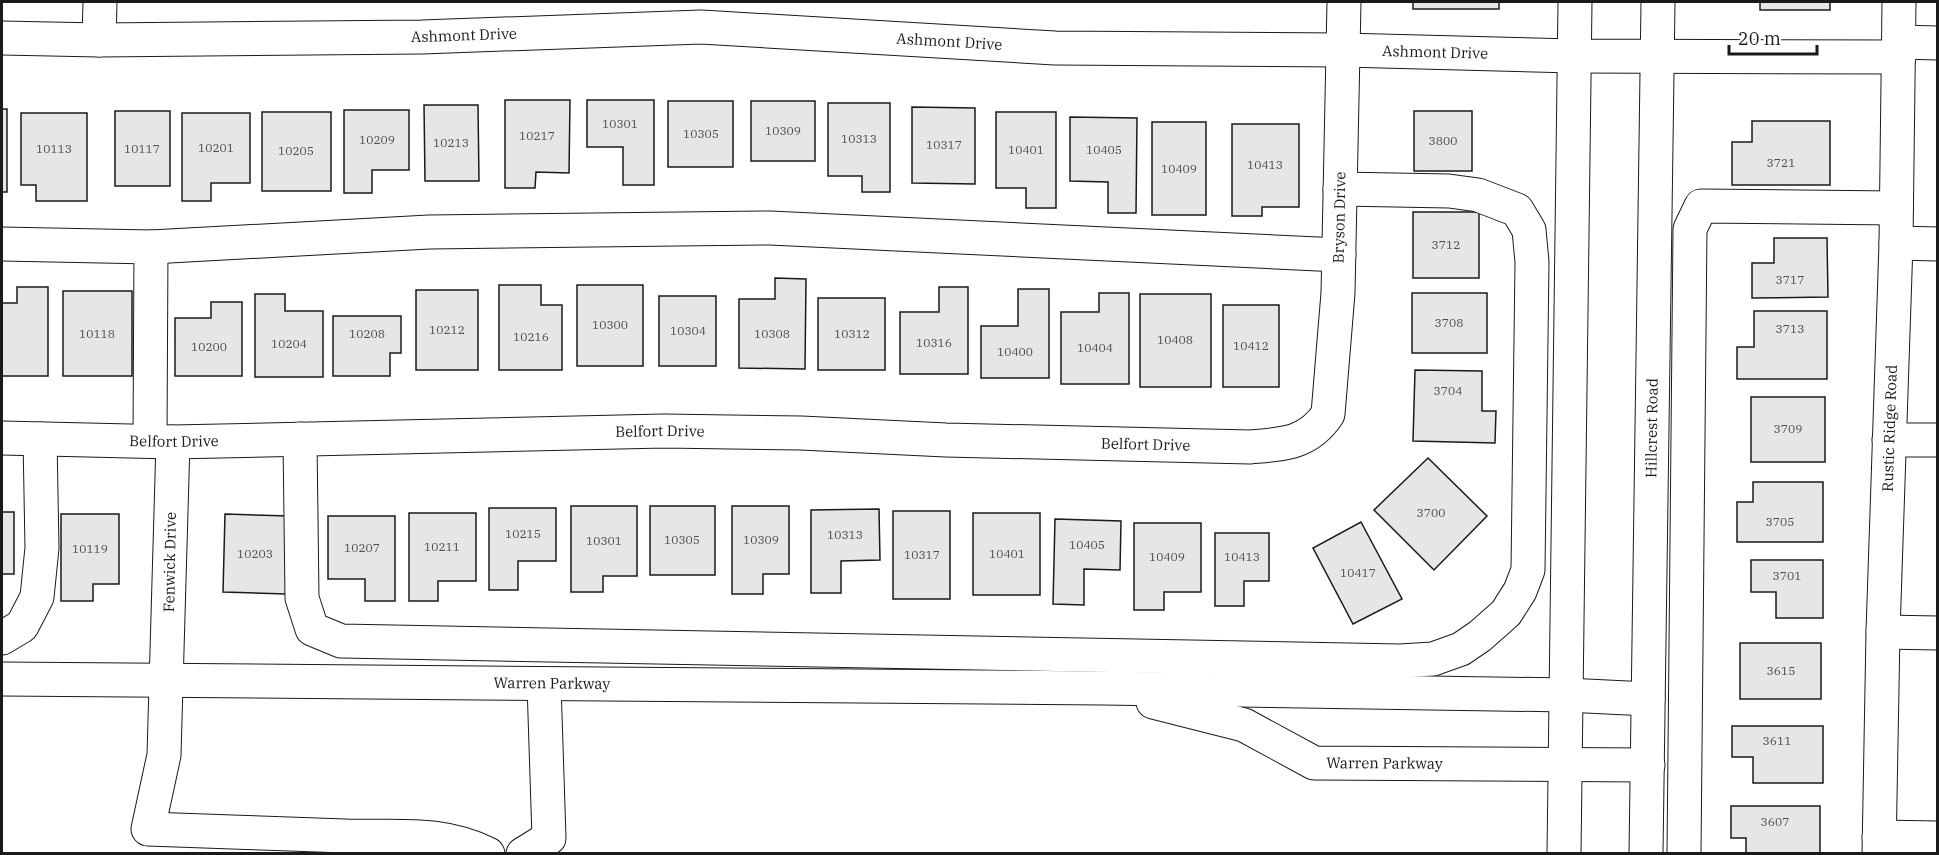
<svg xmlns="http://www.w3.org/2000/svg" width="1939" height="855" viewBox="0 0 1939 855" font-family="'IBM Plex Serif',serif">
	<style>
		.building { fill: #e6e6e6; stroke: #1a1a1a; stroke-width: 1.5 }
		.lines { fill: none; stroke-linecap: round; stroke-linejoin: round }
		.minor-casing { stroke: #1a1a1a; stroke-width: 35 }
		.major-casing { stroke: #1a1a1a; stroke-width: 35 }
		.minor { stroke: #fff; stroke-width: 33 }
		.major { stroke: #fff; stroke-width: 33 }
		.labels { text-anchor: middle; stroke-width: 4.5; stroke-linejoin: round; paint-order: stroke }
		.number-label { font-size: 12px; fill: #4d4d4d }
		.street-label { font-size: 15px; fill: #1a1a1a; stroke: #fff }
	</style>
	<rect width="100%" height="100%" fill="#fff"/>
	<!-- building -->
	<g class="building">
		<rect x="1413" y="2" width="86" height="7"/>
		<rect x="1760" y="2" width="70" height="8"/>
		<path d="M505,100h65l-1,73 -33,-1 -1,16h-30z"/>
		<path d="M587,100h67v85h-31v-38h-36z"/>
		<rect x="668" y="101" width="65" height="66"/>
		<rect x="751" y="101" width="64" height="60"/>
		<path d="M828,103h62v89h-28v-16h-34z"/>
		<path d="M424,105h54l1,76h-54z"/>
		<path d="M912,107l63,1v76l-63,-1z"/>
		<rect x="2" y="109" width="5" height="83"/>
		<path d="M344,110h65v60h-37v23h-28z"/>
		<rect x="115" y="111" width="55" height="75"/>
		<rect x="1414" y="111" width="58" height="60"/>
		<rect x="262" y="112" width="69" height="79"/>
		<path d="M996,112h60v96h-30v-20h-30z"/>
		<path d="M21,113h66v88h-51v-16h-15z"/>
		<path d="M182,113h68v70h-39v18h-29z"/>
		<path d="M1070,117l67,1 -1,95h-28v-31l-38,-1z"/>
		<path d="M1752,121h78v64h-98v-43h20z"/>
		<rect x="1152" y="122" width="54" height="93"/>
		<path d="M1232,124h67v83h-37v9h-30z"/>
		<rect x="1413" y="212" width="66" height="66"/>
		<path d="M1774,238h53l1,59 -76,1v-35h22z"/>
		<path d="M775,278l31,1 -1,90 -66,-1v-69h36z"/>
		<path d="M499,285h42v20h21v65h-63z"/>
		<rect x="577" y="285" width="66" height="81"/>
		<path d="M17,287h31v89h-46v-73h15z"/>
		<path d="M939,287h29v87h-68v-62h39z"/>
		<path d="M1018,289h31v89h-68v-52h37z"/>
		<rect x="416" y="290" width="62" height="80"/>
		<rect x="63" y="291" width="69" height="85"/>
		<path d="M1099,293h30v91h-68v-72h38z"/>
		<rect x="1412" y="293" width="75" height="60"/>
		<path d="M255,294h30v17h38v66h-68z"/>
		<rect x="1140" y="294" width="71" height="93"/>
		<rect x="659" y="296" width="57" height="70"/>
		<rect x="818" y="298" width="67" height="72"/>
		<path d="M211,302h31v74h-67v-58h36z"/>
		<rect x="1223" y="305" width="56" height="82"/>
		<path d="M1754,311h73v68h-90v-32h17z"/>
		<path d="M333,316h68v37h-11v23h-57z"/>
		<path d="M1415,370l67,1v40h14l-1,32 -82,-2z"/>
		<rect x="1751" y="397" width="74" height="65"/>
		<path d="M1428,458l59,58 -53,54 -60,-60z"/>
		<path d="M1753,482h70v60h-86v-40h16z"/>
		<path d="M571,506h66v70h-34v16h-32z"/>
		<rect x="650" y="506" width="65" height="69"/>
		<path d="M732,506h57v68h-26v20h-31z"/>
		<path d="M489,508h67v53h-38v29h-29z"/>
		<path d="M879,509l1,51 -39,1v32h-30v-83z"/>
		<rect x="893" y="511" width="57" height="88"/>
		<rect x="2" y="512" width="12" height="62"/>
		<path d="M409,513h67v68h-38v20h-29z"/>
		<rect x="973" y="513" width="67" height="82"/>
		<path d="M61,514h58v70h-26v17h-32z"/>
		<path d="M225,514l63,2 -2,78 -63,-2z"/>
		<path d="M328,516h67v85h-30v-22h-37z"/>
		<path d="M1055,519l66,2 -1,49 -36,-1v36l-31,-1z"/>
		<path d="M1361,522l41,77 -49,25 -40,-76z"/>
		<path d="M1134,523h67v69h-37v18h-30z"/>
		<path d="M1215,533h54v48h-25v25h-29z"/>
		<path d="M1751,560h72v58h-47v-26h-25z"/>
		<rect x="1740" y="643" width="81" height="56"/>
		<path d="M1732,726h91v57h-70v-26h-21z"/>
		<path d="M1731,806h89v48h-74v-16h-15z"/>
	</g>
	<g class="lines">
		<!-- minor casing -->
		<g class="minor-casing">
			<g id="minor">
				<path id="s1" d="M2,38l97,2 323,-3 279,-10 354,21 288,2 231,6 325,1"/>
				<path d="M99,40l1,-38"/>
				<path d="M1899,42l39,1"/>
				<path d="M1896,243l42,1"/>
				<path d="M2,244l149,3 -1,194"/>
				<path d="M151,247l278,-15 341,-4 569,27"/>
				<path id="s2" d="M2,438l171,4 491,-11 137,2 145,7 304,7c33,-3 58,-3 78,-33l10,-121 6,-291"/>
				<path d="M300,439l2,159 10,31 29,12 1059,20 33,-2 28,-10 19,-13 26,-23 14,-22 8,-21 4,-308 -3,-32 -12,-20 -39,-15 -29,-4 -109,-2"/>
				<path d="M1889,440h49"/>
				<path d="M173,442l-9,313 -16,74c66,2 131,5 197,7 51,2 95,-6 143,18"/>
				<path d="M1883,632l55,1"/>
				<path d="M2,638l20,-12 15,-29 5,-49 -2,-109"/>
				<path d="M1879,837l59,1"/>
				<path d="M523,854l26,-16 -5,-154"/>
				<path d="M1684,854l6,-625 11,-23 195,2"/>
				<path id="s3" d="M1879,854l4,-222 13,-389 3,-241"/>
			</g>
		</g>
		<!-- major casing -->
		<g class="major-casing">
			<g id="major">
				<path id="s4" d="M2,679l1100,9 464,7 82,4"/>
				<path id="s5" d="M1153,702l91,23 70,38 334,2"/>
				<path d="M1564,854l11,-852"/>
				<path id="s6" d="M1646,854l12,-852"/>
			</g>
		</g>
		<!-- minor -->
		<use href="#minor" class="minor"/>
		<!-- major -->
		<use href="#major" class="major"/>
	</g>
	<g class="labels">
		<!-- number labels -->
		<g class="number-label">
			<text x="620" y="128">10301</text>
			<text x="783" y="135">10309</text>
			<text x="701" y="138">10305</text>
			<text x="537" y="140">10217</text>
			<text x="859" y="143">10313</text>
			<text x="377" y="144">10209</text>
			<text x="1443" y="145">3800</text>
			<text x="451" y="147">10213</text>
			<text x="944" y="149">10317</text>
			<text x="216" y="152">10201</text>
			<text x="54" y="153">10113</text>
			<text x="142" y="153">10117</text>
			<text x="1026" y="154">10401</text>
			<text x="1104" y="154">10405</text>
			<text x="296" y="155">10205</text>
			<text x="1781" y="167">3721</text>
			<text x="1265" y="169">10413</text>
			<text x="1179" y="173">10409</text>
			<text x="1446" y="249">3712</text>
			<text x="1790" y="284">3717</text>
			<text x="1449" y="327">3708</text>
			<text x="610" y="329">10300</text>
			<text x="1790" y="333">3713</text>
			<text x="447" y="334">10212</text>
			<text x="688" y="335">10304</text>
			<text x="97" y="338">10118</text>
			<text x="367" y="338">10208</text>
			<text x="772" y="338">10308</text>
			<text x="852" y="338">10312</text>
			<text x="531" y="341">10216</text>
			<text x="1175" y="344">10408</text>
			<text x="934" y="347">10316</text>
			<text x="289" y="348">10204</text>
			<text x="1251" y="350">10412</text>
			<text x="209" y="351">10200</text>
			<text x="1095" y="352">10404</text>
			<text x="1015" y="356">10400</text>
			<text x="1448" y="395">3704</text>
			<text x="1788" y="433">3709</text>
			<text x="1431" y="517">3700</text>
			<text x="1780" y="526">3705</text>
			<text x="523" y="538">10215</text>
			<text x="845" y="539">10313</text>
			<text x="682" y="544">10305</text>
			<text x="761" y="544">10309</text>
			<text x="604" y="545">10301</text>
			<text x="1087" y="549">10405</text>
			<text x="442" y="551">10211</text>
			<text x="362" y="552">10207</text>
			<text x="90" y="553">10119</text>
			<text x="255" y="558">10203</text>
			<text x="1007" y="558">10401</text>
			<text x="922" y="559">10317</text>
			<text x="1167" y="561">10409</text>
			<text x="1242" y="561">10413</text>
			<text x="1358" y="577">10417</text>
			<text x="1787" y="580">3701</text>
			<text x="1781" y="675">3615</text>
			<text x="1777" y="745">3611</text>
			<text x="1775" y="826">3607</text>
		</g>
		<!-- street labels -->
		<g class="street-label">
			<text dy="5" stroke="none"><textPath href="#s1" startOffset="462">Ashmont Drive</textPath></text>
			<text dy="5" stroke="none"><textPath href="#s1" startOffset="948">Ashmont Drive</textPath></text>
			<text dy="5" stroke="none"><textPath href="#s1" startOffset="1434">Ashmont Drive</textPath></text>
			<text dy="5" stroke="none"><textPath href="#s2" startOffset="1534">Bryson Drive</textPath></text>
			<text dy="5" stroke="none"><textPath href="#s6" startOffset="426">Hillcrest Road</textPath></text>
			<text dy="5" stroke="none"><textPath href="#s3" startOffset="426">Rustic Ridge Road</textPath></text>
			<text dy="5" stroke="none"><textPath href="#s2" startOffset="658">Belfort Drive</textPath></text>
			<text dy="5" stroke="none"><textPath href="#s2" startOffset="172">Belfort Drive</textPath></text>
			<text dy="5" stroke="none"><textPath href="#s2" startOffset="1144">Belfort Drive</textPath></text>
			<text transform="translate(170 562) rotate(-89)" y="5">Fenwick Drive</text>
			<text dy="5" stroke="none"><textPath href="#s4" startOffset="550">Warren Parkway</textPath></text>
			<text dy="5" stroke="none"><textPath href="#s5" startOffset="244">Warren Parkway</textPath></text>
		</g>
	</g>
	<!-- border -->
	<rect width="1939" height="855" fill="none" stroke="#1a1a1a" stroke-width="6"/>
	<!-- scale -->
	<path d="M1729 45v9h88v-9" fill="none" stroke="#1a1a1a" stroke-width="3"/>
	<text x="1738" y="45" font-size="18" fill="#1a1a1a" stroke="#ffffff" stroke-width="4.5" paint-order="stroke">20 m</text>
</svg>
